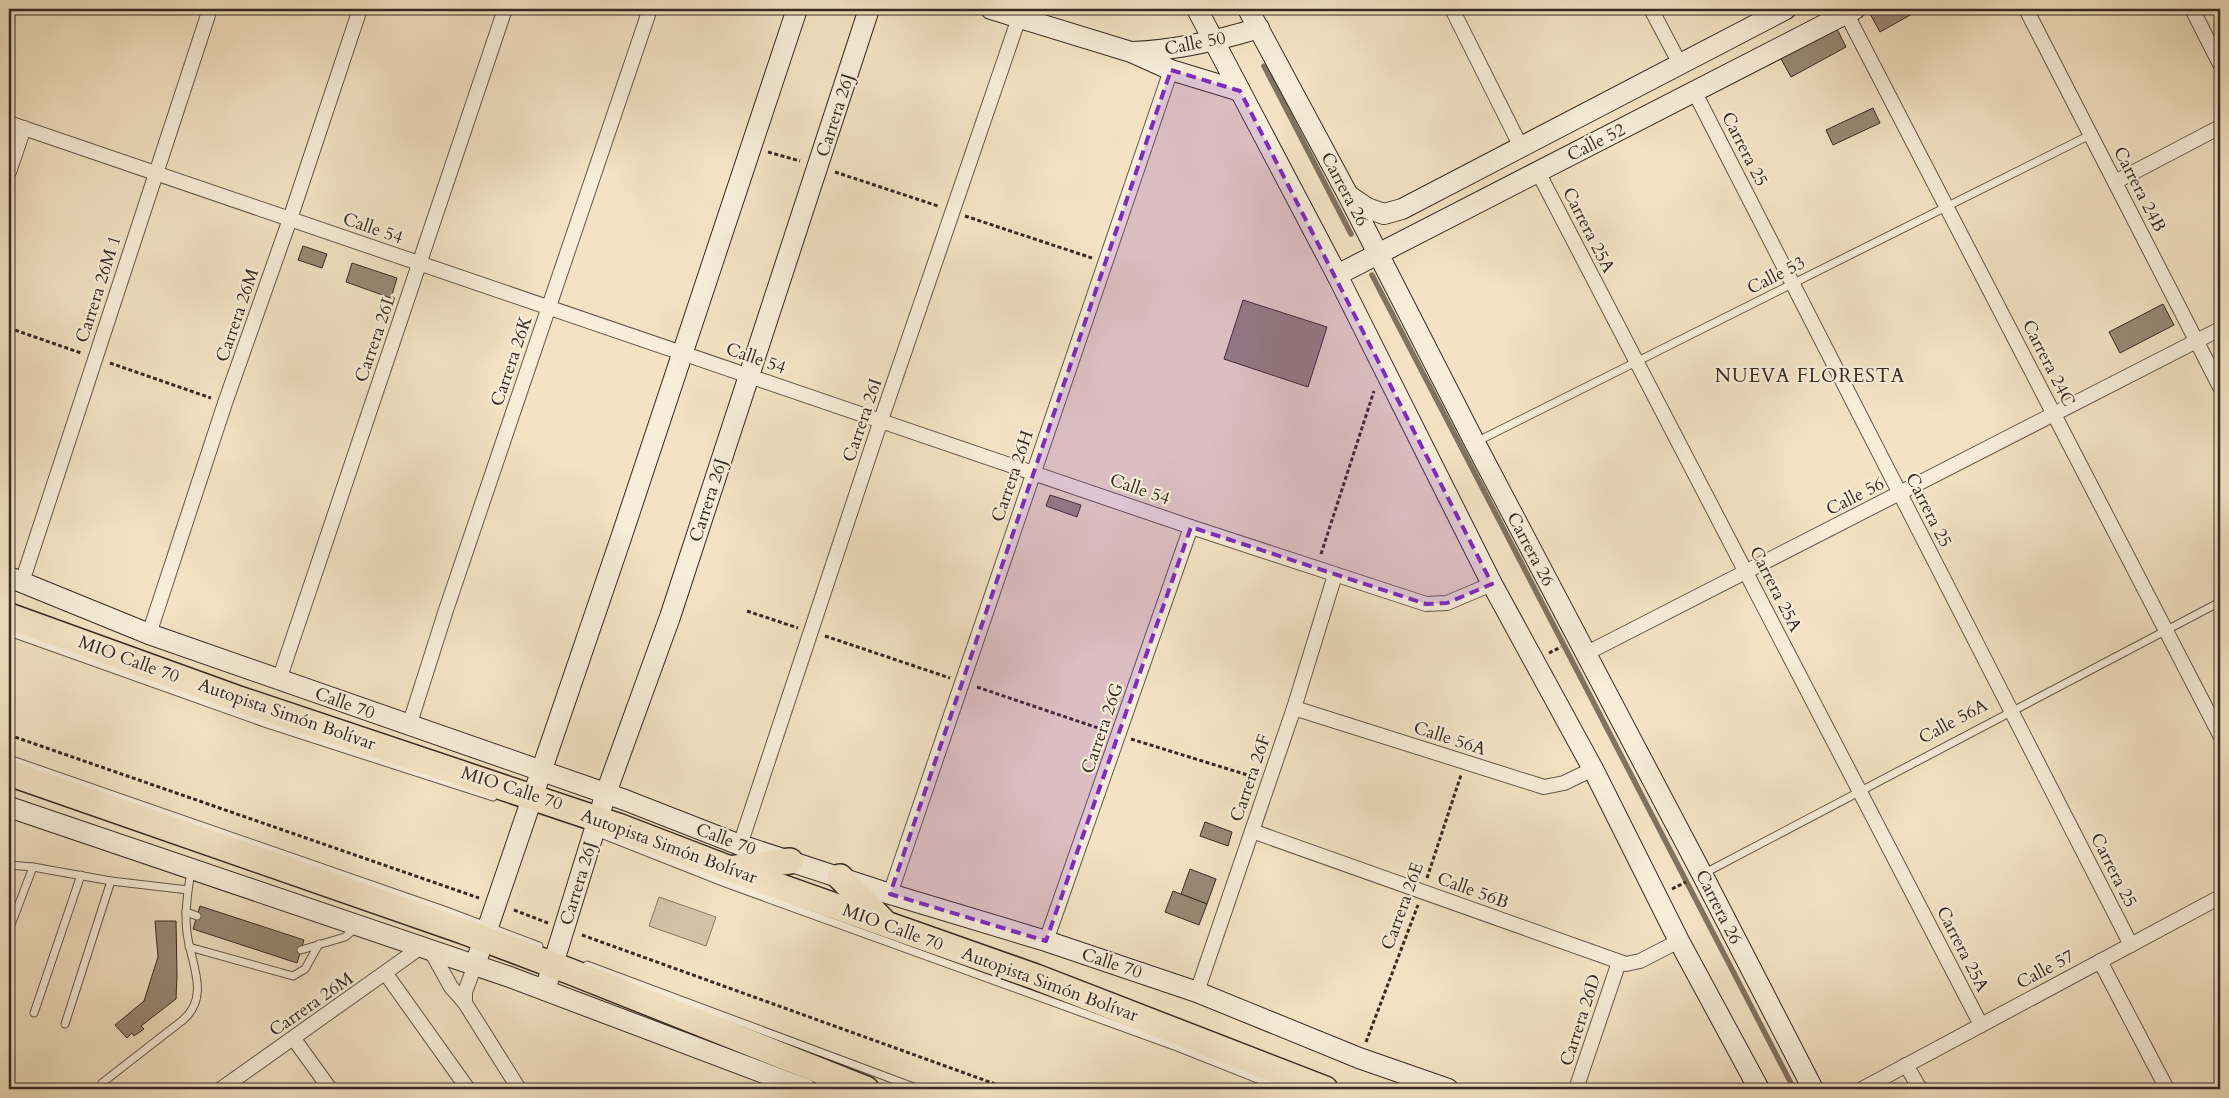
<svg xmlns="http://www.w3.org/2000/svg" width="2229" height="1098" viewBox="0 0 2229 1098" font-family="Cardo,serif">
	<style>
		.green { fill: #d3c4a8; stroke: #847765 }
		.lines { fill: none; stroke-linecap: round; stroke-linejoin: round }
		.stream { stroke: #807362; stroke-width: 5.5 }
		.building { fill: #988a76; stroke: #352a22 }
		.lane-casing { stroke: #64584a; stroke-width: 9 }
		.street-casing { stroke: #64584a; stroke-width: 16 }
		.secondary-casing { stroke: #352a22; stroke-width: 22 }
		.highway-casing { stroke: #352a22; stroke-width: 28 }
		.path { stroke: #352a22; stroke-width: 3; stroke-dasharray: 4 2.5; stroke-linecap: butt }
		.lane { stroke: #f7edd9; stroke-width: 7 }
		.street { stroke: #f7edd9; stroke-width: 14 }
		.secondary { stroke: #f7edd9; stroke-width: 20 }
		.highway { stroke: #f3e3c4; stroke-width: 25 }
		.marked { fill: #7b2cbf; fill-opacity: 0.2; stroke: #7b2cbf; stroke-width: 4; stroke-dasharray: 10 6; stroke-linejoin: round }
		.labels { text-anchor: middle; stroke-width: 4.5; stroke-linejoin: round; paint-order: stroke }
		.street-label { font-size: 18px; fill: #352a22; stroke: #f7edd9 }
		.neighbourhood-label { font-size: 19px; letter-spacing: 1px; fill: #352a22; stroke: #f7edd9 }
	</style>
	<rect width="100%" height="100%" fill="#f3e3c4"/>
	<filter id="stains"><feTurbulence type="fractalNoise" baseFrequency=".004" numOctaves="4"/><feColorMatrix values="0 0 0 0 .2 0 0 0 0 .09 0 0 0 0 .02 0 0 0 .5 -.17"/></filter>
	<radialGradient id="worn" r=".72"><stop offset=".6" stop-color="#630" stop-opacity="0"/><stop offset="1" stop-color="#630" stop-opacity=".3"/></radialGradient>
	<!-- green -->
	<path class="green" d="M659,897l57,20 -10,29 -57,-20z"/>
	<g class="lines">
		<!-- stream -->
		<g class="stream">
			<path d="M1264,66l87,168"/>
			<path d="M1372,275l422,814"/>
		</g>
	</g>
	<!-- building -->
	<g class="building">
		<path d="M1875,9h34l3,5 -32,18 -11,-20z"/>
		<path d="M1836,27l10,20 -55,30 -11,-20z"/>
		<path d="M1873,108l7,15 -47,22 -7,-15z"/>
		<path d="M303,246l24,8 -5,14 -24,-8z"/>
		<path d="M352,263l45,15 -6,20 -45,-16z"/>
		<path d="M1243,300l84,27 -19,60 -84,-28z"/>
		<path d="M2163,304l11,21 -54,28 -11,-21z"/>
		<path d="M1050,495l31,10 -4,12 -31,-11z"/>
		<path d="M1205,822l27,10 -4,14 -28,-10z"/>
		<path d="M1190,869l26,10 -9,25 -26,-10z"/>
		<path d="M1173,891l34,13 -8,21 -34,-13z"/>
		<path d="M200,906l104,34 -7,23 -104,-34z"/>
		<path d="M155,921h21l1,54 -1,24 -35,27 3,3 -10,7 -2,-3 -5,5 -12,-13 29,-24 14,-44z"/>
	</g>
	<g class="lines">
		<!-- lane casing -->
		<g class="lane-casing">
			<g id="lane">
				<path d="M1476,442l614,-307"/>
				<path d="M9,632l258,92 226,73"/>
				<path d="M9,759l435,151 95,36"/>
				<path d="M596,832l129,51 452,164 106,42"/>
				<path d="M9,865l24,2 78,14 77,9 3,-18"/>
				<path d="M1703,874l517,-272"/>
				<path d="M188,890l-2,22 11,4"/>
				<path d="M9,930l24,-63"/>
				<path d="M189,947l104,29 12,-7 14,-25"/>
				<path d="M301,950l44,-13 11,-9"/>
				<path d="M587,965l332,124"/>
				<path d="M34,1013l47,-138"/>
				<path d="M65,1024l46,-143"/>
				<path d="M102,1083l81,-63c26,-22 10,-53 5,-81 -2,-9 -2,-18 -2,-27"/>
			</g>
		</g>
		<!-- street casing -->
		<g class="street-casing">
			<g id="street">
				<path d="M1452,9l69,138"/>
				<path d="M1651,9l29,55"/>
				<path d="M1844,9l376,726"/>
				<path d="M2026,9l194,378"/>
				<path d="M2192,9l28,55"/>
				<path d="M1694,91l437,854"/>
				<path d="M9,123l1182,404 235,77 21,-1 45,-19"/>
				<path d="M9,172l15,-44"/>
				<path d="M1538,172l443,853"/>
				<path d="M2115,182l105,-55"/>
				<path d="M22,582l188,-573"/>
				<path d="M149,634l76,-231 65,-184 70,-210"/>
				<path d="M1585,654l635,-325"/>
				<path d="M279,680l226,-671"/>
				<path d="M1294,708l250,79 20,-4 29,-14"/>
				<path d="M409,726l37,-116 204,-601"/>
				<path d="M1252,831l374,133 14,-3 39,-20"/>
				<path d="M740,845l141,-425 141,-411"/>
				<path d="M890,894l281,-824"/>
				<path d="M1046,941l145,-414"/>
				<path d="M431,951l20,36 14,16 54,86"/>
				<path d="M2100,961l67,128"/>
				<path d="M386,974l82,115"/>
				<path d="M1197,992l97,-284 41,-133"/>
				<path d="M465,1003v-11l10,-27"/>
				<path d="M294,1039l36,50"/>
				<path d="M1906,1065l14,24"/>
				<path d="M221,1089l200,-142"/>
				<path d="M1576,1089l43,-127"/>
				<path d="M1862,1089l358,-192"/>
			</g>
		</g>
		<!-- secondary casing -->
		<g class="secondary-casing">
			<g id="secondary">
				<path d="M991,9l140,43 40,18 69,21"/>
				<path d="M1197,9l140,266 155,309 101,185 86,172 80,148"/>
				<path d="M1248,9l100,186 127,248 227,431 111,215"/>
				<path d="M1133,52c44,-2 84,-11 126,-24"/>
				<path d="M1348,195l19,13 17,6 18,-5 384,-200"/>
				<path d="M1337,275l518,-266"/>
				<path d="M9,577l140,57 476,166 115,45 150,49 156,47 151,51 162,66 89,31"/>
				<path d="M9,807l501,170 296,112"/>
				<path d="M475,965l146,-427 176,-529"/>
				<path d="M545,990l61,-197 64,-176 199,-608"/>
			</g>
		</g>
		<!-- highway casing -->
		<g class="highway-casing">
			<g id="highway">
				<path d="M9,616l227,82 382,128 112,43 306,108 289,112"/>
				<path d="M9,773l454,158 106,40 297,118"/>
				<path d="M736,868l54,-7"/>
				<path d="M840,877l42,43"/>
			</g>
		</g>
		<!-- path -->
		<g class="path">
			<path d="M768,152l32,9"/>
			<path d="M835,172l103,34"/>
			<path d="M965,216l127,42"/>
			<path d="M9,328l72,25"/>
			<path d="M110,363l101,35"/>
			<path d="M1321,554l53,-163"/>
			<path d="M747,611l51,17"/>
			<path d="M825,636l125,42"/>
			<path d="M1549,653l12,-6"/>
			<path d="M977,687l127,43"/>
			<path d="M9,735l470,163"/>
			<path d="M1131,739l123,38"/>
			<path d="M1427,878l34,-103"/>
			<path d="M1672,889l14,-7"/>
			<path d="M514,910l34,13"/>
			<path d="M582,935l427,154"/>
			<path d="M1366,1042l52,-137"/>
		</g>
		<!-- lane -->
		<use href="#lane" class="lane"/>
		<!-- street -->
		<use href="#street" class="street"/>
		<!-- secondary -->
		<use href="#secondary" class="secondary"/>
		<!-- highway -->
		<use href="#highway" class="highway"/>
	</g>
	<!-- marked area -->
	<path class="marked" d="M1171,70l69,21 252,493 -45,19 -21,1 -235,-77 -145,414 -156,-47z"/>
	<g class="labels">
		<!-- street labels -->
		<g class="street-label">
			<text transform="translate(1195 43) rotate(-11)" y="6">Calle 50</text>
			<text transform="translate(835 115) rotate(-72)" y="6">Carrera 26J</text>
			<text transform="translate(1596 142) rotate(-27)" y="6">Calle 52</text>
			<text transform="translate(1745 149) rotate(63)" y="6">Carrera 25</text>
			<text transform="translate(1345 189) rotate(62)" y="6">Carrera 26</text>
			<text transform="translate(2140 189) rotate(63)" y="6">Carrera 24B</text>
			<text transform="translate(373 228) rotate(19)" y="6">Calle 54</text>
			<text transform="translate(1589 230) rotate(63)" y="6">Carrera 25A</text>
			<text transform="translate(1776 275) rotate(-27)" y="6">Calle 53</text>
			<text transform="translate(98 289) rotate(-72)" y="6">Carrera 26M 1</text>
			<text transform="translate(237 315) rotate(-71)" y="6">Carrera 26M</text>
			<text transform="translate(375 338) rotate(-71)" y="6">Carrera 26L</text>
			<text transform="translate(756 358) rotate(19)" y="6">Calle 54</text>
			<text transform="translate(511 361) rotate(-71)" y="6">Carrera 26K</text>
			<text transform="translate(2049 363) rotate(63)" y="6">Carrera 24C</text>
			<text transform="translate(862 420) rotate(-71)" y="6">Carrera 26I</text>
			<text transform="translate(1012 476) rotate(-71)" y="6">Carrera 26H</text>
			<text transform="translate(1140 489) rotate(19)" y="6">Calle 54</text>
			<text transform="translate(1855 496) rotate(-27)" y="6">Calle 56</text>
			<text transform="translate(708 500) rotate(-72)" y="6">Carrera 26J</text>
			<text transform="translate(1929 510) rotate(63)" y="6">Carrera 25</text>
			<text transform="translate(1531 549) rotate(62)" y="6">Carrera 26</text>
			<text transform="translate(1776 589) rotate(63)" y="6">Carrera 25A</text>
			<text transform="translate(129 659) rotate(20)" y="6">MIO Calle 70</text>
			<text transform="translate(345 703) rotate(20)" y="6">Calle 70</text>
			<text transform="translate(287 714) rotate(19)" y="6">Autopista Simón Bolívar</text>
			<text transform="translate(1953 721) rotate(-28)" y="6">Calle 56A</text>
			<text transform="translate(1102 728) rotate(-71)" y="6">Carrera 26G</text>
			<text transform="translate(1450 738) rotate(18)" y="6">Calle 56A</text>
			<text transform="translate(1250 778) rotate(-71)" y="6">Carrera 26F</text>
			<text transform="translate(512 788) rotate(18)" y="6">MIO Calle 70</text>
			<text transform="translate(726 839) rotate(20)" y="6">Calle 70</text>
			<text transform="translate(669 846) rotate(20)" y="6">Autopista Simón Bolívar</text>
			<text transform="translate(2114 870) rotate(63)" y="6">Carrera 25</text>
			<text transform="translate(578 883) rotate(-73)" y="6">Carrera 26J</text>
			<text transform="translate(1473 890) rotate(20)" y="6">Calle 56B</text>
			<text transform="translate(1402 906) rotate(-70)" y="6">Carrera 26E</text>
			<text transform="translate(1719 907) rotate(63)" y="6">Carrera 26</text>
			<text transform="translate(893 927) rotate(20)" y="6">MIO Calle 70</text>
			<text transform="translate(1963 949) rotate(63)" y="6">Carrera 25A</text>
			<text transform="translate(1112 963) rotate(18)" y="6">Calle 70</text>
			<text transform="translate(2045 969) rotate(-28)" y="6">Calle 57</text>
			<text transform="translate(1050 984) rotate(20)" y="6">Autopista Simón Bolívar</text>
			<text transform="translate(311 1004) rotate(-35)" y="6">Carrera 26M</text>
			<text transform="translate(1580 1020) rotate(-72)" y="6">Carrera 26D</text>
		</g>
		<!-- neighbourhood labels -->
		<g class="neighbourhood-label">
			<text x="1810" y="382">NUEVA FLORESTA</text>
		</g>
	</g>
	<!-- margin -->
	<rect width="2229" height="1098" fill="none" stroke="#f3e3c4" stroke-width="30"/>
	<rect x="10" y="10" width="2209" height="1078" fill="none" stroke="#352a22" stroke-width="2.5"/>
	<rect x="15" y="15" width="2199" height="1068" fill="none" stroke="#352a22"/>
	<rect width="100%" height="100%" filter="url(#stains)"/>
	<rect width="100%" height="100%" fill="url(#worn)"/>
</svg>
